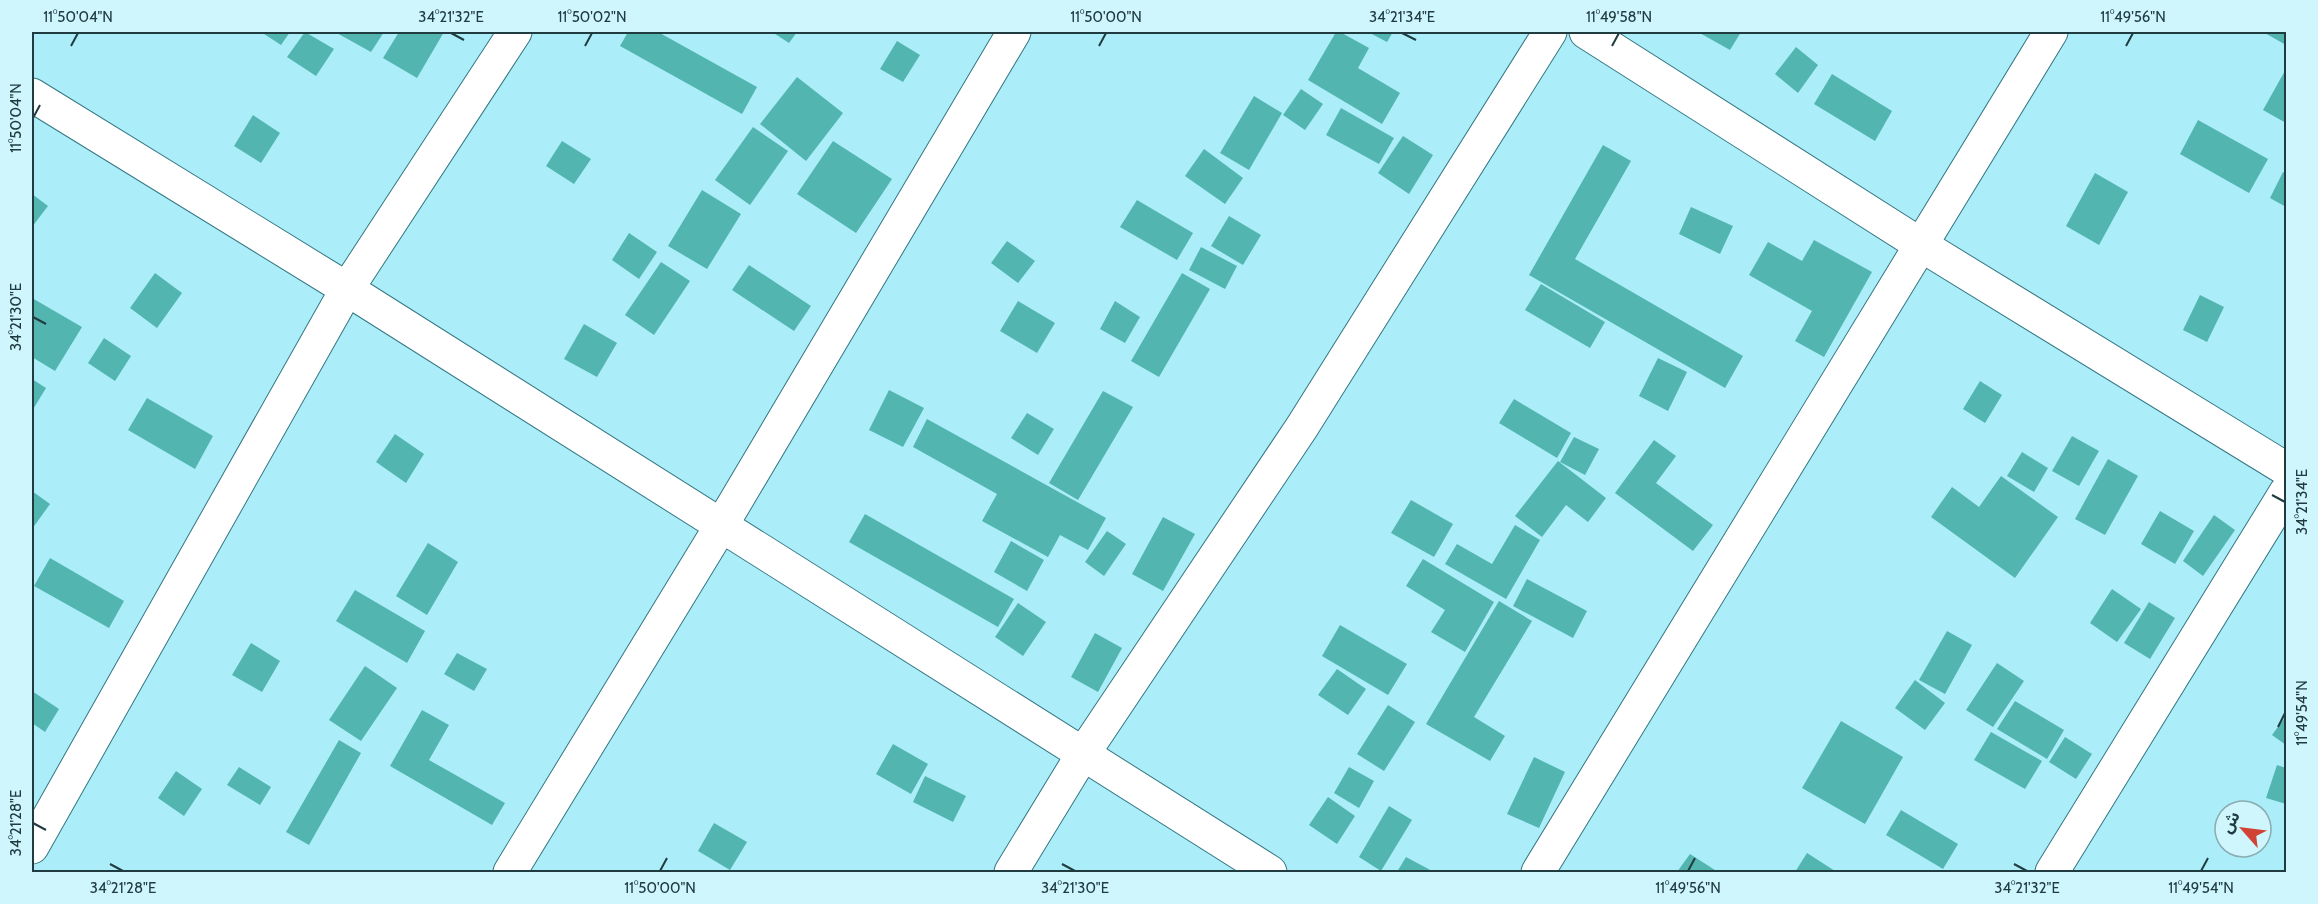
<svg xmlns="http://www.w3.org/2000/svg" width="2318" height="904" viewBox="0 0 2318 904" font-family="Cabin,'Noto Sans Arabic',sans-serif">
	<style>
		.building { fill: #52b5af }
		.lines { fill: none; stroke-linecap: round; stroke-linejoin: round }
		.minor-casing { stroke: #347782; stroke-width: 35 }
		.minor { stroke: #fff; stroke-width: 33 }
		.ticks { fill: none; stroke: #203c40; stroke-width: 2 }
		.neatline { fill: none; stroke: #203c40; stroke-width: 2 }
		.ticks-label { font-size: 15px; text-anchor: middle; fill: #203c40 }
	</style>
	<rect width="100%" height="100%" fill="#abeefa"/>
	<!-- building -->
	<g class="building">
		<path d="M261,32h29l-9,13z"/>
		<path d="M305,32l29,17 -18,27 -29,-19z"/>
		<path d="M335,32h49l-13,20z"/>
		<path d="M399,32h45l-27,46 -34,-20z"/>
		<path d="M628,32h30l99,55 -15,27 -122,-68z"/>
		<path d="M772,32h25l-8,11z"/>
		<path d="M1336,32h4l29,16 -11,20 42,25 -18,31 -74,-44z"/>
		<path d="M1368,32h25l-6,10z"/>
		<path d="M1698,32h43l-11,18z"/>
		<path d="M2263,32h23v13z"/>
		<path d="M897,41l23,14 -17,27 -23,-13z"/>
		<path d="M1796,47l22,18 -20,28 -23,-19z"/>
		<path d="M2286,69v54l-23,-13z"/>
		<path d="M1832,74l60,37 -17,30 -61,-37z"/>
		<path d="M797,77l46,36 -37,48 -46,-37z"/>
		<path d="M1301,89l22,15 -18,26 -22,-15z"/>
		<path d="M1254,96l28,17 -33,57 -29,-17z"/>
		<path d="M1341,108l53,30 -15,26 -53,-29z"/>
		<path d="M253,115l27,18 -19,30 -27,-17z"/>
		<path d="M2198,120l70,39 -19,34 -69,-39z"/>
		<path d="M753,127l35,24 -38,54 -35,-25z"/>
		<path d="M1403,136l30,19 -24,39 -31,-21z"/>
		<path d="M562,141l29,18 -17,25 -28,-18z"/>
		<path d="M833,141l59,38 -36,54 -59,-39z"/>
		<path d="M1603,145l28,16 -56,98 168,97 -18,32 -196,-113z"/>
		<path d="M1204,149l39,29 -18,26 -40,-28z"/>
		<path d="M2283,172l3,2v33l-16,-9z"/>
		<path d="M2095,173l33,19 -29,53 -33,-19z"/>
		<path d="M702,190l39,24 -34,55 -39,-23z"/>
		<path d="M32,194l16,12 -16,21z"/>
		<path d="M1137,200l56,33 -16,27 -57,-33z"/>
		<path d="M1691,207l42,19 -13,28 -41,-20z"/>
		<path d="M1229,216l32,19 -18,30 -32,-19z"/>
		<path d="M629,233l28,19 -18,27 -27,-19z"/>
		<path d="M1814,240l58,32 -48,85 -29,-16 17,-30 -63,-36 19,-33 34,19z"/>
		<path d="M1007,241l28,20 -17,22 -27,-20z"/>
		<path d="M1201,247l36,19 -12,23 -36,-19z"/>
		<path d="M661,262l29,19 -36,54 -29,-20z"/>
		<path d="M749,265l62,41 -17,25 -62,-41z"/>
		<path d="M155,273l27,20 -25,35 -27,-20z"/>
		<path d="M1182,273l28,16 -51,88 -28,-16z"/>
		<path d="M1541,284l64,38 -15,26 -65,-38z"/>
		<path d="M2200,295l24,12 -17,35 -24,-12z"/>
		<path d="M32,298l50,29 -27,44 -23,-14z"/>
		<path d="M1018,301l37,22 -18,30 -37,-22z"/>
		<path d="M1115,301l25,16 -15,26 -25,-14z"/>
		<path d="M584,324l33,19 -20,34 -33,-18z"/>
		<path d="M104,338l27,18 -16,25 -27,-18z"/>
		<path d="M1658,358l29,14 -19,39 -29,-15z"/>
		<path d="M32,379l14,9 -14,23z"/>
		<path d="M1980,381l22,14 -17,28 -22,-14z"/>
		<path d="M889,390l35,18 -21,39 -34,-17z"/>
		<path d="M1103,391l30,16 -55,93 -29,-17z"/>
		<path d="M147,398l66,38 -18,33 -67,-39z"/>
		<path d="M1514,399l57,34 -14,25 -58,-35z"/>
		<path d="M1027,413l27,16 -16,26 -27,-17z"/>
		<path d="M927,419l179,99 -18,32 -28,-15 -12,22 -66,-36 15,-27 -84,-47z"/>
		<path d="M395,434l29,20 -18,29 -30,-21z"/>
		<path d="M2072,436l27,15 -20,35 -27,-15z"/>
		<path d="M1574,437l25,12 -14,26 -25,-13z"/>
		<path d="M1654,440l22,16 -20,27 57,42 -20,26 -78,-58z"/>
		<path d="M2022,452l26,16 -14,24 -27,-16z"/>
		<path d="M2108,459l30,17 -33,59 -30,-16z"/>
		<path d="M1558,461l48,37 -18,24 -22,-17 -24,32 -27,-21z"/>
		<path d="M2001,476l57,41 -43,61 -84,-61 21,-30 27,20z"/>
		<path d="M32,491l18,13 -18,25z"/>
		<path d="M1411,500l42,24 -19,33 -43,-24z"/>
		<path d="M2160,511l34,20 -19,33 -34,-20z"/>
		<path d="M865,514l149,85 -16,28 -149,-85z"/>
		<path d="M2214,515l21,15 -32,46 -20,-15z"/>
		<path d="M1163,517l32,17 -32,57 -31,-17z"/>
		<path d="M1515,525l25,15 -34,59 -61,-35 12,-20 35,20z"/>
		<path d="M1107,531l19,13 -22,32 -19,-14z"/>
		<path d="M1011,541l33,19 -17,31 -33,-19z"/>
		<path d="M428,543l30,19 -31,53 -31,-19z"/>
		<path d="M50,558l74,43 -15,27 -75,-42z"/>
		<path d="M1423,559l71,43 -29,50 -34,-20 14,-22 -39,-24z"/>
		<path d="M1527,579l60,32 -14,27 -60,-32z"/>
		<path d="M2112,589l29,20 -24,33 -27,-19z"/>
		<path d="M355,590l70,41 -18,32 -71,-42z"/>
		<path d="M1499,601l33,20 -58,96 31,19 -15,25 -64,-37z"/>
		<path d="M2149,602l26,16 -25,41 -26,-16z"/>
		<path d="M1018,603l28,19 -23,34 -28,-19z"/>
		<path d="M1340,625l67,39 -19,31 -66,-39z"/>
		<path d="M1947,631l25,14 -27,49 -26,-14z"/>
		<path d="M1095,633l27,15 -24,44 -27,-15z"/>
		<path d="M251,643l29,18 -18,31 -30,-17z"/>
		<path d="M457,653l30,16 -13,22 -30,-17z"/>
		<path d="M1997,663l27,18 -31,46 -27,-17z"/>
		<path d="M365,666l32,22 -36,53 -32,-21z"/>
		<path d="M1337,669l29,20 -18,26 -30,-20z"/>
		<path d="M1915,680l30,23 -20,27 -30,-22z"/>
		<path d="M32,691l27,18 -14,23 -13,-9z"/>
		<path d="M2015,701l49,29 -17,29 -50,-30z"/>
		<path d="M1388,705l27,17 -31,49 -27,-17z"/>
		<path d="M422,710l27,15 -20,35 76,43 -13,22 -102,-59z"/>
		<path d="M2286,716v29l-14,-10z"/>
		<path d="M1841,721l62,36 -38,67 -63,-36z"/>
		<path d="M1991,732l51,29 -17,28 -51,-29z"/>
		<path d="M2065,737l27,17 -16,25 -27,-17z"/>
		<path d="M339,740l22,13 -52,92 -23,-13z"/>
		<path d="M893,744l35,20 -17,30 -35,-20z"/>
		<path d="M1534,757l31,15 -26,56 -32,-14z"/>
		<path d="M2277,765l9,3v36l-20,-6z"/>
		<path d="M239,767l32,20 -11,18 -33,-20z"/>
		<path d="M1349,767l25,14 -15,27 -25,-15z"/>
		<path d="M176,771l26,18 -18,27 -26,-18z"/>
		<path d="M925,776l41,20 -13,26 -40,-20z"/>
		<path d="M1328,797l27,19 -18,28 -28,-19z"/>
		<path d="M1389,806l23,14 -31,51 -22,-14z"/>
		<path d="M1901,810l57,34 -15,25 -57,-34z"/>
		<path d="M714,823l33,19 -17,28 -32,-19z"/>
		<path d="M1807,853l28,18 -1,1h-39z"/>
		<path d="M1690,854l28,18h-41z"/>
		<path d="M1406,857l28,15h-37z"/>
	</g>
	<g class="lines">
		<!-- minor casing -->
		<g class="minor-casing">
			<g id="minor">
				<path d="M1586,32l335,213 365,224"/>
				<path d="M32,95l315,194 923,583"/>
				<path d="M32,847l315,-558 168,-257"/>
				<path d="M510,872l211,-346 293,-494"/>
				<path d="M1011,872l72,-118 219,-327 248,-395"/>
				<path d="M1538,872l513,-840"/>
				<path d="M2052,872l234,-380"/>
			</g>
		</g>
		<!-- minor -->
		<use href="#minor" class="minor"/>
	</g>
	<!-- ticks -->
	<path class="ticks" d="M451,33l13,7M1402,33l14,7M71,46l7,-13M585,46l7,-13M1099,46l7,-13M1612,46l7,-13M2126,46l7,-13M33,118l7,-13M33,317l13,7M2272,495l13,7M2278,727l7,-14M33,823l13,7M110,864l13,7M1062,864l13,7M2014,864l13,7M660,871l7,-13M1688,871l7,-13M2201,871l7,-13"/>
	<!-- border -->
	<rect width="2318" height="904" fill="none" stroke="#cff6fd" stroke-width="66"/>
	<!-- north arrow -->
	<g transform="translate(2243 829) rotate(298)"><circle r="28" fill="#cff6fd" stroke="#89acb1" stroke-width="1.5"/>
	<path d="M0-4.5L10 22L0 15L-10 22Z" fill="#d14435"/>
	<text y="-9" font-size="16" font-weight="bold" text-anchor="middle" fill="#203c40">ش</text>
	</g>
	<rect x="33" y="33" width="2252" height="838" class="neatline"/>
	<g class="ticks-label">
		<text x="78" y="22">11°50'04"N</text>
		<text x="451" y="22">34°21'32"E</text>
		<text x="592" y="22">11°50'02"N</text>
		<text x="1106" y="22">11°50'00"N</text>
		<text x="1402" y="22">34°21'34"E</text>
		<text x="1619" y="22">11°49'58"N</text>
		<text x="2133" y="22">11°49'56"N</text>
		<text transform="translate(16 118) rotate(-90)" y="5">11°50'04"N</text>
		<text transform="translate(16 317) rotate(-90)" y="5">34°21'30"E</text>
		<text transform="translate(2302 502) rotate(-90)" y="5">34°21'34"E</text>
		<text transform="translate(2302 713) rotate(-90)" y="5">11°49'54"N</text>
		<text transform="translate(16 823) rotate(-90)" y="5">34°21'28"E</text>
		<text x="123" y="893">34°21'28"E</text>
		<text x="660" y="893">11°50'00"N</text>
		<text x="1075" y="893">34°21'30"E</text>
		<text x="1688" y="893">11°49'56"N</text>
		<text x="2027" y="893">34°21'32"E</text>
		<text x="2201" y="893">11°49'54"N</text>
	</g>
</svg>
